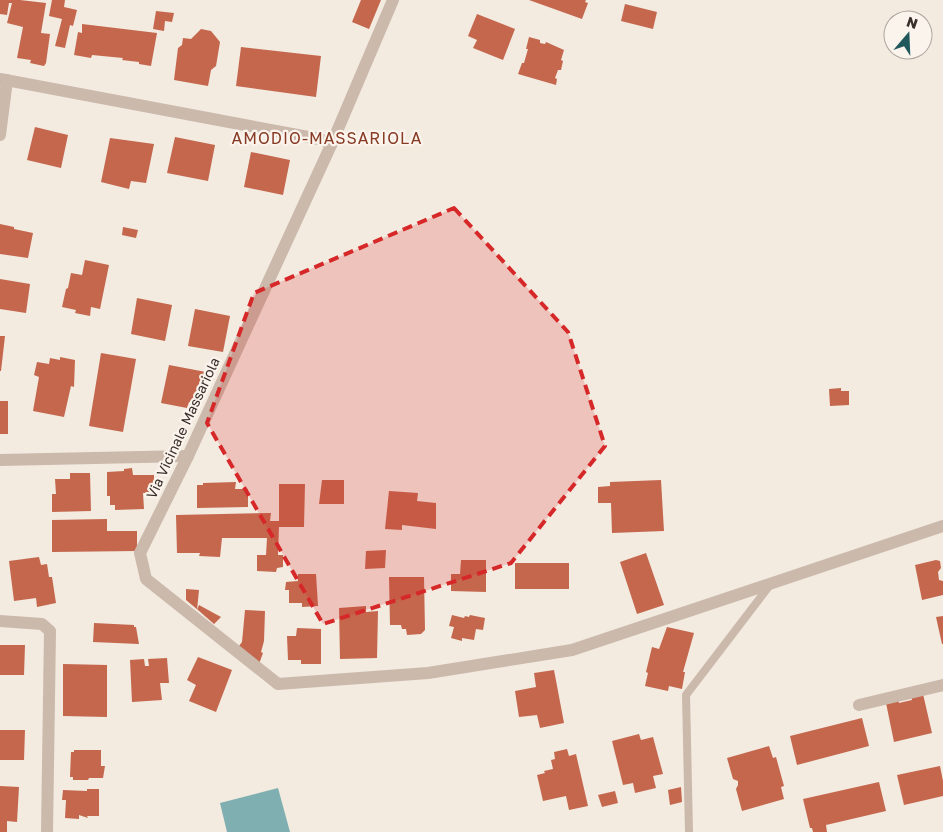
<svg xmlns="http://www.w3.org/2000/svg" width="943" height="832" viewBox="0 0 943 832" font-family="'Golos Text',sans-serif">
	<style>
		.water { fill: #7fafb0 }
		.building { fill: #c4674d }
		.lines { fill: none; stroke-linecap: round; stroke-linejoin: round }
		.lane { stroke: #cbb9ac; stroke-width: 8 }
		.street { stroke: #cbb9ac; stroke-width: 12 }
		.marked { fill: #d62828; fill-opacity: 0.2; stroke: #d62828; stroke-width: 4; stroke-dasharray: 10 6; stroke-linejoin: round }
		.labels { text-anchor: middle; stroke-width: 4.5; stroke-linejoin: round; paint-order: stroke }
		.street-label { font-size: 14px; fill: #392f2a; stroke: #faf4ed }
		.quarter-label { font-size: 16px; letter-spacing: 1px; fill: #873a24; stroke: #faf4ed }
	</style>
	<rect width="100%" height="100%" fill="#f3eae0"/>
	<!-- water -->
	<path class="water" d="M278,788l12,44h-63l-7,-29z"/>
	<!-- building -->
	<g class="building">
		<path d="M0,0h20l26,3 -5,30 9,1 -4,29 -2,3 -14,-3 1,-3 -14,-2 6,-31 -16,-4 5,-20h-3l-2,12 -7,-1z"/>
		<path d="M52,0h13l-1,7 13,3 -4,16 -3,-1 -5,23 -10,-2 7,-27 -13,-3z"/>
		<path d="M361,0h20l-12,29 -17,-7z"/>
		<path d="M529,0h57l-1,2 3,1 -6,16z"/>
		<path d="M625,4l32,8 -4,17 -32,-8z"/>
		<path d="M156,11l18,2 -2,9 -7,-1 -1,10 -11,-2z"/>
		<path d="M477,14l38,15 -12,31 -30,-12 4,-8 -9,-4z"/>
		<path d="M82,24l75,9 -6,33 -12,-2v-2l-17,-2 1,-2 -31,-3 -1,3 -17,-3 4,-23 4,1z"/>
		<path d="M201,29l10,2 9,11 -4,24 -5,4 -3,16 -34,-6 4,-32 4,-3 1,-7 8,1z"/>
		<path d="M529,37l11,3v3l5,1 1,-2 18,8 -3,10 2,1 -2,9h-3l-3,8 2,1 -1,6 -38,-11 4,-11h2l4,-14h-2z"/>
		<path d="M241,47l80,9 -5,41 -80,-11z"/>
		<path d="M35,127l33,8 -7,33 -34,-8z"/>
		<path d="M175,137l40,8 -7,36 -41,-8z"/>
		<path d="M110,138l44,6 -8,39 -15,-2 -2,8 -28,-7z"/>
		<path d="M251,152l39,8 -7,35 -39,-8z"/>
		<path d="M0,224l14,3v2l19,4 -5,25 -28,-4z"/>
		<path d="M123,227l15,3 -2,8 -14,-3z"/>
		<path d="M85,260l24,5 -9,44 -9,-2 -1,9 -15,-3 1,-3 -14,-3 4,-18 2,-1 3,-15 11,2z"/>
		<path d="M0,279l30,5 -4,29 -26,-4z"/>
		<path d="M137,298l35,7 -7,36 -34,-7z"/>
		<path d="M195,309l35,7 -7,36 -35,-6z"/>
		<path d="M0,336h5l-4,35h-1z"/>
		<path d="M101,353l35,6 -13,73 -34,-6z"/>
		<path d="M60,357l15,3 -1,27 -3,-1 -7,31 -31,-6 6,-34 -5,-2 3,-13 12,2 1,-6 10,2z"/>
		<path d="M169,365l37,7 -3,18 -4,-1 -2,15 -8,-2 -2,6 -26,-5z"/>
		<path d="M841,388v3h8v14l-19,1 -1,-17z"/>
		<rect x="0" y="401" width="8" height="33"/>
		<path d="M132,468l1,7h21v18h-11l1,16 -29,1v-5h-5v-9h-3v-24l17,-1v-2z"/>
		<path d="M70,473h20l1,38 -39,1v-18h4l-1,-15h15z"/>
		<path d="M322,480h22v24h-25z"/>
		<path d="M661,480l3,51 -52,2 -1,-30h-13v-16l12,-1v-4z"/>
		<path d="M236,482l-1,7h13v18l-51,1v-23h6v-2z"/>
		<path d="M279,484h26l-1,43h-25l-1,28h5v12l-6,1 -1,4 -19,-1v-16h9l1,-17h-45l-2,19 -21,-1 1,-3h-23l-1,-38 95,-2 -1,8h9z"/>
		<path d="M389,491l29,2 -1,8 19,2v26l-34,-4v5l-17,-1z"/>
		<path d="M107,519v12h30v20l-85,1v-32z"/>
		<path d="M386,550l-1,18 -20,1 1,-18z"/>
		<path d="M646,553l18,52 -27,9 -17,-52z"/>
		<path d="M39,557l2,8 6,-1 2,13h3l4,26 -19,4 -1,-9 -22,3 -5,-40z"/>
		<path d="M461,560h25v32l-35,-1v-17h9z"/>
		<path d="M936,560l4,1 1,7 -3,4 1,8 4,1v14l-21,5 -7,-35z"/>
		<rect x="515" y="563" width="54" height="26"/>
		<path d="M298,574h18l2,32 -16,1v-4h-13v-13h-4l1,-8 12,-1z"/>
		<path d="M389,577h35l1,53 -4,4 -14,1 -1,-6h-4l-1,-4h-11z"/>
		<path d="M186,589l13,1 -2,20 2,-5 22,12 -7,7 -16,-14 -12,-10z"/>
		<path d="M366,606v6l12,-1 -1,47 -37,1 -1,-51z"/>
		<path d="M245,610l20,1 -1,30 -3,11 2,1 -4,11 -20,-18 3,-4z"/>
		<path d="M452,615l12,3 1,-2 4,1 1,-2 15,3 -2,12 -7,-1 -2,11 -12,-2v3l-11,-3 3,-11 -5,-1z"/>
		<path d="M943,616v28h-1l-6,-27z"/>
		<path d="M94,623l40,2v2h2l3,17 -46,-2z"/>
		<path d="M667,627l27,6 -11,39h2l-3,17 -13,-3 -1,5 -23,-5 3,-13 -2,-1 6,-25 7,2z"/>
		<path d="M297,628l24,1v35h-20v-4h-13l-1,-24h9z"/>
		<path d="M0,645h25l-1,30h-24z"/>
		<path d="M198,657l34,13 -16,42 -27,-11 7,-16 -9,-5z"/>
		<path d="M167,658l2,25h-9l2,17 -30,2 -2,-42 14,-1 1,7h4l-1,-7z"/>
		<path d="M63,664l44,1v52l-44,-1z"/>
		<path d="M554,670l10,53 -24,5 -3,-13 -18,2 -4,-26 21,-4 -2,-14z"/>
		<path d="M923,694l9,39 -38,9 -8,-39 12,-3 1,3 13,-3 -1,-3z"/>
		<path d="M862,718l7,28 -72,19 -7,-29z"/>
		<path d="M0,730h25l-1,30h-24z"/>
		<path d="M639,734l2,6 12,-3 10,37 -10,2 3,12 -21,5 -2,-10 -10,2 -11,-44z"/>
		<path d="M769,746l4,12 3,-1 8,29 -3,1 3,12 -42,12 -6,-22 2,-4v-4l-5,-2 -6,-21z"/>
		<path d="M567,749l2,7 7,-2 12,52 -19,4 -3,-14 -23,5 -6,-26 8,-2 -1,-2 9,-2 -2,-9 4,-1 -1,-7z"/>
		<path d="M74,750h27v16h4l-2,12h-14l-1,2h-15v-3h-3l1,-25h3z"/>
		<path d="M940,766l3,15v15l-39,9 -7,-30z"/>
		<path d="M879,782l7,29 -60,14 1,7h-14l-1,-4h-2l-7,-29z"/>
		<path d="M0,786l19,1 -2,35 -10,-1v11h-7z"/>
		<path d="M681,787l1,15 -12,3 -2,-15z"/>
		<path d="M87,789h12v27h-12l1,2 -9,-3v4l-14,-1 1,-18h-4l1,-10 24,1z"/>
		<path d="M615,791l3,12 -16,4 -4,-12z"/>
	</g>
	<g class="lines">
		<!-- lane -->
		<path class="lane" d="M689,832l-3,-137 84,-110"/>
		<!-- street -->
		<g class="street">
			<path d="M393,0l-61,143 -144,313 -48,97 6,26 132,105 150,-11 144,-23 371,-124"/>
			<path d="M0,79l319,60 13,4"/>
			<path d="M0,135l7,-55"/>
			<path d="M0,460l188,-4"/>
			<path d="M0,621l42,3 8,7 -3,201"/>
			<path d="M859,705l84,-20"/>
		</g>
	</g>
	<!-- marked area -->
	<path class="marked" d="M454,208l114,124 37,114 -94,117 -188,61 -116,-201 47,-130z"/>
	<g class="labels">
		<!-- street labels -->
		<g class="street-label">
			<text transform="translate(183 428) rotate(-65)" y="5">Via Vicinale Massariola</text>
		</g>
		<!-- quarter labels -->
		<g class="quarter-label">
			<text x="327" y="144">AMODIO-MASSARIOLA</text>
		</g>
	</g>
	<!-- north arrow -->
	<g transform="translate(908 35) rotate(19)"><circle r="24" fill="#faf4ed" stroke="#ada59f"/>
	<path d="M0-4L9 19L0 12L-9 19Z" fill="#20585b"/>
	<text y="-8" font-size="14" font-weight="bold" text-anchor="middle" fill="#392f2a">N</text>
	</g>
</svg>
